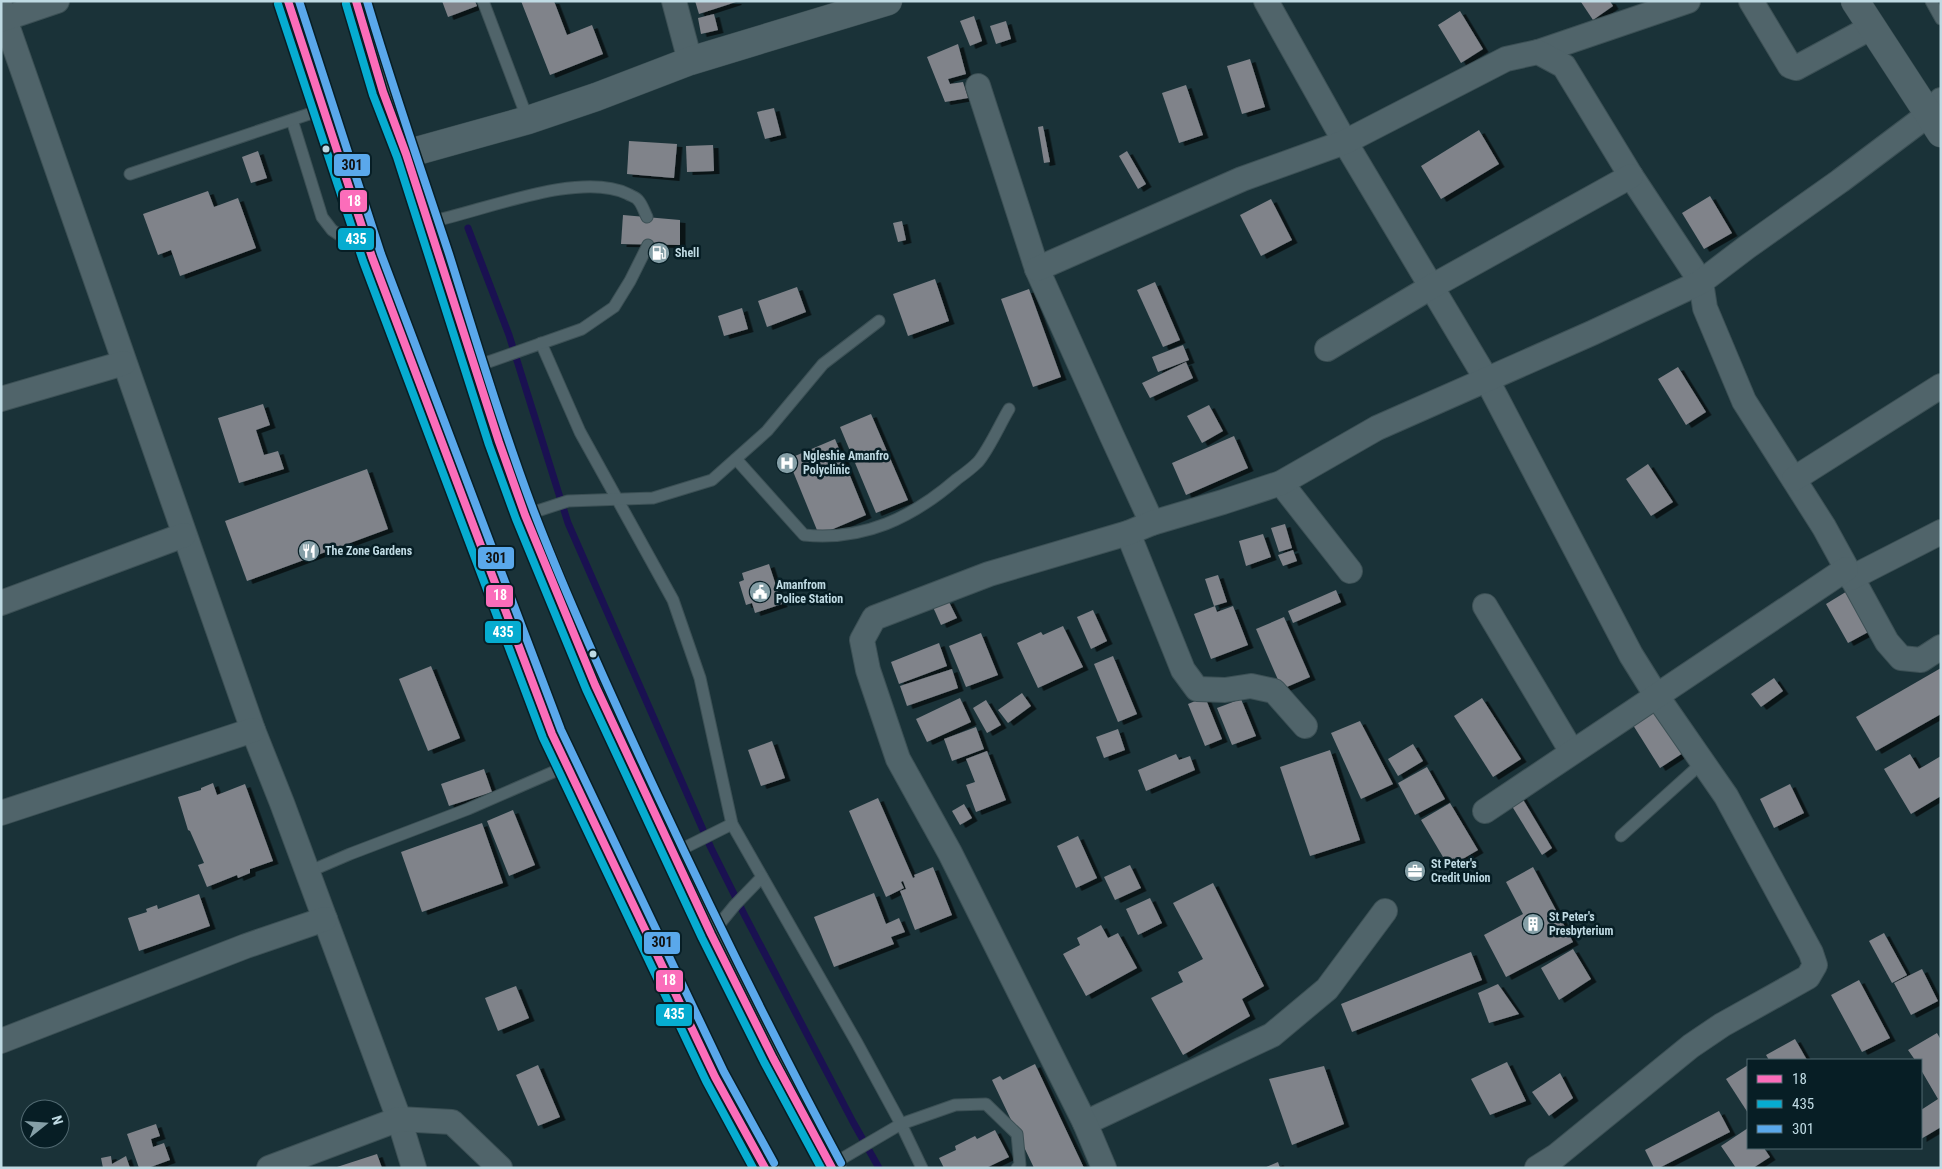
<svg xmlns="http://www.w3.org/2000/svg" width="1942" height="1169" viewBox="0 0 1942 1169" font-family="'Roboto Condensed',sans-serif">
	<style>
		.lines { fill: none; stroke-linecap: round; stroke-linejoin: round }
		.stream { stroke: #1a1151; stroke-width: 7 }
		.building { fill: #80838a; filter: url(#shadow) }
		.service-casing { stroke: #3c5055; stroke-width: 13 }
		.minor-casing { stroke: #3c5055; stroke-width: 26 }
		.tertiary-casing { stroke: #3c5055; stroke-width: 29 }
		.trunk-casing { stroke: #3c5055; stroke-width: 29 }
		.service { stroke: #50646a; stroke-width: 11 }
		.minor { stroke: #50646a; stroke-width: 24 }
		.tertiary { stroke: #50646a; stroke-width: 28 }
		.trunk { stroke: #5c6a67; stroke-width: 28 }
		.bus-1-casing { stroke: #071e25; stroke-width: 11 }
		.bus-2-casing { stroke: #071e25; stroke-width: 11 }
		.bus-3-casing { stroke: #071e25; stroke-width: 11 }
		.bus-1 { stroke: #fb6dba; stroke-width: 8 }
		.bus-2 { stroke: #06acd0; stroke-width: 8 }
		.bus-3 { stroke: #5aa8eb; stroke-width: 8 }
		.bus-dot { fill: #bfdae3; stroke: #071e25; stroke-width: 2 }
		.labels { text-anchor: middle; stroke-width: 5; stroke-linejoin: round; paint-order: stroke }
		.poi-label { font-size: 12px; font-weight: bold; fill: #bfdae3; stroke: #071e25; text-anchor: start }
		.line-badge { stroke: #071e25; stroke-width: 2 }
		.badge-label { font-size: 14px; text-anchor: middle; font-weight: bold; fill: #fff }
		.pale-badge-label { font-size: 14px; text-anchor: middle; font-weight: bold; fill: #111 }
	</style>
	<defs>
		<filter id="shadow"><feDropShadow dx="5.5" dy="3" stdDeviation="0" flood-color="#0009"/></filter>
	</defs>
	<rect width="100%" height="100%" fill="#1a3238"/>
	<g class="lines">
		<!-- stream -->
		<path class="stream" d="M468,228l41,107 59,188 143,325 33,66 109,208 26,46"/>
	</g>
	<!-- building -->
	<g class="building">
		<path d="M442,1h33l2,5 -29,11z"/>
		<path d="M521,1h33l13,34 25,-10 11,29 -53,21z"/>
		<path d="M695,1h41v1l-37,12z"/>
		<path d="M1583,1h27l3,5 -20,14 -12,-18z"/>
		<path d="M1460,11l23,38 -22,14 -23,-38z"/>
		<path d="M714,14l4,16 -17,4 -3,-16z"/>
		<path d="M974,16l8,25 -12,5 -10,-25z"/>
		<path d="M1006,21l5,18 -15,5 -6,-18z"/>
		<path d="M958,44l8,30 -18,5 2,5 13,-2 5,16 -23,4 -18,-45z"/>
		<path d="M1250,59l15,48 -23,7 -15,-48z"/>
		<path d="M1186,85l17,50 -24,8 -17,-50z"/>
		<path d="M774,108l7,27 -16,4 -8,-27z"/>
		<path d="M1043,126l7,36 -6,1 -6,-36z"/>
		<path d="M1479,130l20,34 -58,35 -20,-33z"/>
		<path d="M629,141l48,3 -3,34 -47,-4z"/>
		<path d="M713,145l1,26 -27,1 -1,-26z"/>
		<path d="M258,151l9,27 -16,5 -9,-26z"/>
		<path d="M1127,151l19,33 -8,5 -19,-33z"/>
		<path d="M208,191l6,16 24,-9 18,50 -76,28 -9,-26 -13,5 -15,-41z"/>
		<path d="M1710,196l22,37 -28,16 -22,-36z"/>
		<path d="M1271,199l21,41 -31,16 -21,-41z"/>
		<path d="M623,215l57,5v25l-59,-1z"/>
		<path d="M902,221l4,19 -8,2 -5,-19z"/>
		<path d="M935,279l14,42 -41,15 -15,-42z"/>
		<path d="M1155,282l25,58 -17,7 -26,-57z"/>
		<path d="M797,287l9,25 -39,15 -9,-26z"/>
		<path d="M1029,289l32,88 -28,10 -32,-88z"/>
		<path d="M742,308l6,21 -24,7 -6,-20z"/>
		<path d="M1183,345l6,15 -31,12 -6,-15z"/>
		<path d="M1186,362l7,16 -43,20 -8,-15z"/>
		<path d="M1678,367l28,45 -20,13 -28,-46z"/>
		<path d="M263,404l7,21 -14,5 8,25 14,-4 6,18 -45,14 -21,-65z"/>
		<path d="M1209,405l14,26 -21,12 -15,-27z"/>
		<path d="M871,414l37,86 -32,13 -36,-86z"/>
		<path d="M1234,436l14,32 -62,27 -14,-32z"/>
		<path d="M835,439l31,76 -47,20 -31,-76z"/>
		<path d="M1648,464l25,38 -22,14 -25,-37z"/>
		<path d="M367,469l21,60 -141,52 -22,-60z"/>
		<path d="M1285,524l7,24 -13,4 -8,-24z"/>
		<path d="M1263,534l8,23 -25,9 -7,-25z"/>
		<path d="M1293,550l4,11 -14,5 -5,-11z"/>
		<path d="M769,564l13,40 -27,9 -3,-10 -6,2 -7,-23 5,-2 -2,-7z"/>
		<path d="M1218,575l9,27 -13,4 -9,-27z"/>
		<path d="M1336,590l5,12 -48,21 -5,-12z"/>
		<path d="M1849,590l23,40 -24,13 -22,-39z"/>
		<path d="M948,600l9,18 -16,7 -8,-18z"/>
		<path d="M1215,606l2,6 16,-6 15,39 -37,14 -17,-45z"/>
		<path d="M1093,610l14,31 -16,8 -14,-32z"/>
		<path d="M1284,617l26,60 -28,12 -26,-60z"/>
		<path d="M1063,626l20,41 -45,21 -21,-45 24,-11 2,3z"/>
		<path d="M981,633l17,42 -32,12 -17,-41z"/>
		<path d="M939,643l8,23 -48,18 -8,-22z"/>
		<path d="M1113,656l24,58 -19,8 -24,-58z"/>
		<path d="M431,666l29,72 -32,13 -29,-72z"/>
		<path d="M1941,668v46l-65,37 -20,-34z"/>
		<path d="M952,669l6,19 -51,18 -7,-20z"/>
		<path d="M1774,678l9,13 -22,16 -10,-13z"/>
		<path d="M1022,693l9,13 -23,17 -10,-13z"/>
		<path d="M1205,697l17,42 -17,7 -17,-42z"/>
		<path d="M960,698l11,24 -44,20 -11,-23z"/>
		<path d="M1482,698l39,61 -28,18 -39,-61z"/>
		<path d="M1241,699l15,37 -24,9 -15,-37z"/>
		<path d="M986,700l15,25 -14,8 -14,-25z"/>
		<path d="M1659,708l27,43 -26,17 -27,-43z"/>
		<path d="M1360,721l33,63 -32,15 -30,-66z"/>
		<path d="M976,727l8,22 -32,12 -8,-22z"/>
		<path d="M1118,729l7,21 -21,8 -8,-21z"/>
		<path d="M772,741l13,37 -24,8 -13,-36z"/>
		<path d="M1413,744l10,17 -25,15 -10,-17z"/>
		<path d="M1330,750l30,90 -50,16 -30,-89z"/>
		<path d="M987,751l19,49 -30,12 -10,-27 9,-3 -9,-23z"/>
		<path d="M1176,754l3,6 11,-4 5,14 -49,21 -8,-21z"/>
		<path d="M1910,754l9,15 22,-13v40l-30,18 -27,-45z"/>
		<path d="M1427,767l18,32 -30,16 -17,-32z"/>
		<path d="M484,769l8,23 -43,14 -8,-22z"/>
		<path d="M213,783l4,12 28,-11 28,77 -23,8v4l-12,5 -1,-3 -30,12 -9,-22 6,-2 -14,-32 -2,-1 -10,-33 23,-7v-2z"/>
		<path d="M1790,784l14,29 -30,15 -14,-29z"/>
		<path d="M1521,796l31,52 -10,7 -32,-52z"/>
		<path d="M878,798l35,80 2,-1 -1,-2 19,-8 19,48 -37,15 -15,-39 6,-2 -3,-8 -2,1 3,6 -18,9 -37,-86z"/>
		<path d="M1450,803l28,47 -29,17 -28,-47z"/>
		<path d="M964,804l8,14 -12,7 -8,-14z"/>
		<path d="M513,810l22,55 -26,11 -22,-55z"/>
		<path d="M482,823l21,60 -81,29 -21,-60z"/>
		<path d="M1078,836l19,42 -21,10 -19,-42z"/>
		<path d="M1130,865l11,23 -26,12 -11,-23z"/>
		<path d="M1533,867l40,75 -67,35 -22,-42 39,-21 -17,-32z"/>
		<path d="M1213,883l51,103 -22,13 8,17 -67,39 -32,-57 32,-16 -5,-10 25,-13 -30,-56z"/>
		<path d="M874,893l12,31 13,-6 6,14 -14,5 3,7 -60,23 -20,-50z"/>
		<path d="M199,894l11,32 -71,25 -11,-33 19,-6 -1,-3 11,-4 1,4z"/>
		<path d="M1150,898l12,25 -24,12 -12,-26z"/>
		<path d="M1101,925l7,13 10,-5 19,35 -51,28 -23,-42 17,-9 -3,-7z"/>
		<path d="M1884,933l23,42 -15,8 -23,-42z"/>
		<path d="M1573,949l18,30 -32,21 -18,-32z"/>
		<path d="M1471,952l11,28 -130,52 -11,-28z"/>
		<path d="M1922,969l16,32 -27,14 -17,-32z"/>
		<path d="M1859,980l31,58 -28,14 -31,-57z"/>
		<path d="M1498,984l21,30 -30,9 -11,-30z"/>
		<path d="M516,986l13,32 -31,13 -13,-33z"/>
		<path d="M1937,1033l4,7v87l-20,12v-29l17,-11 -17,-29v-10h-6l-7,-10z"/>
		<path d="M1795,1039l12,21h-38l-3,-5z"/>
		<path d="M1507,1062l19,39 -36,14 -19,-36z"/>
		<path d="M1035,1064l49,104h-50l-42,-88 8,-4 3,4z"/>
		<path d="M538,1065l22,52 -22,9 -22,-51z"/>
		<path d="M1748,1065v48l-22,-34z"/>
		<path d="M1324,1066l20,58 -52,21 -23,-66z"/>
		<path d="M1560,1073l13,25 -24,18 -17,-24z"/>
		<path d="M1719,1111l11,21 -71,36h-5l-9,-18z"/>
		<path d="M156,1124l4,12 -9,3 2,8 11,-4 6,17 -22,8h-9l-12,-34z"/>
		<path d="M1748,1128v20h16l6,9 -17,11h-17l-15,-22z"/>
		<path d="M995,1130l14,27 -23,11h-42l-5,-10 17,-8 -1,-4 20,-10 2,3z"/>
		<path d="M377,1154l5,14h-45v-1z"/>
		<path d="M111,1156l1,8 14,-8 4,12h-27l-2,-10z"/>
		<path d="M1278,1162l2,6h-16z"/>
	</g>
	<g class="lines">
		<!-- service casing -->
		<g class="service-casing">
			<g id="service">
				<path d="M483,1l45,119"/>
				<path d="M1931,1l10,18"/>
				<path d="M292,120l30,97 10,13 33,22"/>
				<path d="M130,174l194,-65"/>
				<path d="M429,222c52,-10 150,-52 199,-28 3,2 8,3 10,6 4,4 6,11 9,17"/>
				<path d="M541,343l39,89 93,168 27,78 32,146 125,219 44,81 21,44"/>
				<path d="M474,367l108,-38 32,-22 16,-26 18,-36"/>
				<path d="M736,459l68,76c60,6 108,-17 153,-56 7,-5 15,-11 21,-17 11,-13 22,-38 31,-53"/>
				<path d="M525,515l43,-14 85,-3 59,-18 55,-49 56,-67 56,-43"/>
				<path d="M1621,836l81,-73"/>
				<path d="M674,853l58,-29"/>
				<path d="M308,872l42,-18 118,-45 99,-43"/>
				<path d="M712,933l23,-28 27,-28"/>
				<path d="M831,1165l70,-41 54,-19 31,-1 31,30 3,31 -3,3"/>
			</g>
		</g>
		<!-- minor casing -->
		<g class="minor-casing">
			<g id="minor">
				<path d="M674,1l16,60"/>
				<path d="M1266,1l79,141 142,238 144,275 25,40 70,101 85,157 4,12 -7,12 -86,48 -31,21 -135,110 -19,12"/>
				<path d="M1751,1l39,65 6,2 76,-41"/>
				<path d="M1,8l252,722 29,73 117,316 15,49"/>
				<path d="M1,20l56,-19"/>
				<path d="M1538,52l150,-51"/>
				<path d="M978,86l59,183 74,165 41,89"/>
				<path d="M1037,269l205,-90 103,-37 161,-83 32,-7 26,14 67,110 70,106 4,26 39,93 80,126 63,115 14,16 20,2 20,-13"/>
				<path d="M1327,349l104,-62 200,-111"/>
				<path d="M1,399l123,-36"/>
				<path d="M1794,479l147,-93"/>
				<path d="M1281,483l69,88"/>
				<path d="M1128,533l55,137 14,19 28,1 26,-4 23,5 31,35"/>
				<path d="M1851,578l90,-46"/>
				<path d="M1,603l183,-68"/>
				<path d="M1485,606l87,146"/>
				<path d="M1485,811l361,-242"/>
				<path d="M1,813l252,-83"/>
				<path d="M1,1041l245,-95 79,-27"/>
				<path d="M1085,1123l187,-88 55,-46 58,-78"/>
				<path d="M269,1168l130,-49 53,3 48,46"/>
				<path d="M1104,1168l-19,-45 -135,-270 -52,-94 -30,-89 -6,-30 12,-22 115,-44 139,-41 24,-10 71,-21 58,-19 96,-55 215,-95 109,-51 46,-35 93,-66 89,-67 12,-14"/>
			</g>
		</g>
		<!-- tertiary casing -->
		<g class="tertiary-casing">
			<g id="tertiary">
				<path d="M1855,1l86,132"/>
				<path d="M406,154l122,-34 68,-23 94,-36 198,-60"/>
			</g>
		</g>
		<!-- trunk casing -->
		<g class="trunk-casing">
			<g id="trunk">
				<path d="M288,1l84,256 180,477 163,343 50,91"/>
				<path d="M356,1l27,91 23,62 93,288 26,73 70,170 116,249 62,124 59,110"/>
			</g>
		</g>
		<!-- service -->
		<use href="#service" class="service"/>
		<!-- minor -->
		<use href="#minor" class="minor"/>
		<!-- tertiary -->
		<use href="#tertiary" class="tertiary"/>
		<!-- trunk -->
		<use href="#trunk" class="trunk"/>
		<!-- bus-1 casing -->
		<g class="bus-1-casing">
			<g id="bus-1">
				<path d="M288,1l84,256 180,477 163,343 50,91"/>
				<path d="M356,1l27,91 23,62 93,288 26,73 70,170 116,249 62,124 59,110"/>
			</g>
		</g>
		<!-- bus-2 casing -->
		<g class="bus-2-casing">
			<g id="bus-2">
				<path d="M278,4l85,257 180,477 163,343 47,87"/>
				<path d="M346,4l27,91 24,62 92,288 27,74 70,170 116,249 62,124 57,106"/>
			</g>
		</g>
		<!-- bus-3 casing -->
		<g class="bus-3-casing">
			<g id="bus-3">
				<path d="M299,1l82,253 180,476 163,342 50,91"/>
				<path d="M367,1c25,85 54,168 82,253 27,86 53,173 85,258 37,96 80,190 124,284 58,124 118,246 183,367"/>
			</g>
		</g>
		<!-- bus-1 -->
		<use href="#bus-1" class="bus-1"/>
		<!-- bus-2 -->
		<use href="#bus-2" class="bus-2"/>
		<!-- bus-3 -->
		<use href="#bus-3" class="bus-3"/>
	</g>
	<!-- icons -->
	<defs>
		<g id="fuel-disc" transform="scale(1.125)"><circle r="9.5" fill="#859fa7" stroke="#071e25"/><path d="M-5.5-6h7V0h2V4h1.3V-2.5L3-4.5l.8-.8L6-3V5H2.5V1h-1V6h-7ZM-4.2-4.7v3.2H.2V-4.7Z" fill="#fff"/></g>
		<g id="hospital-disc" transform="scale(1.125)"><circle r="9.5" fill="#859fa7" stroke="#071e25"/><path d="M-5-5h3v3.5h4V-5h3V5h-3V1.5h-4V5h-3Z" fill="#fff"/></g>
		<g id="restaurant-disc" transform="scale(1.125)"><circle r="9.5" fill="#859fa7" stroke="#071e25"/><path d="M-5-6h1v4h1v-4h1v4h1v-4h1v5L-1.5 .5V6h-2V.5L-5-1ZM5-6V6H3V1.5H1.5Q1.5-4 5-6Z" fill="#fff"/></g>
		<g id="civic-disc" transform="scale(1.125)"><circle r="9.5" fill="#859fa7" stroke="#071e25"/><path d="M-.6-6.5H3V-4.5H.6V-3L4-1V1h2V6H-6V1h2V-1L-.6-3ZM-1.2 2.5V6h2.4V2.5Z" fill="#fff"/></g>
		<g id="office-disc" transform="scale(1.125)"><circle r="9.5" fill="#859fa7" stroke="#071e25"/><path d="M-6-3h4V-5.5h4V-3h4V5H-6ZM-1-4.5V-3h2v-1.5ZM-6 0V1H6V0Z" fill="#fff"/></g>
		<g id="building-disc" transform="scale(1.125)"><circle r="9.5" fill="#859fa7" stroke="#071e25"/><path d="M-4-6H4V6H1V3H-1V6H-4ZM-2.5-4.3h1.7v1.8h-1.7ZM.8-4.3h1.7v1.8H.8ZM-2.5-1h1.7V.8h-1.7ZM.8-1h1.7V.8H.8Z" fill="#fff"/></g>
	</defs>
	<g fill-rule="evenodd">
		<use href="#fuel-disc" x="659" y="253"/>
		<use href="#hospital-disc" x="787" y="463"/>
		<use href="#restaurant-disc" x="309" y="551"/>
		<use href="#civic-disc" x="760" y="592"/>
		<use href="#office-disc" x="1415" y="871"/>
		<use href="#building-disc" x="1533" y="924"/>
	</g>
	<!-- markers -->
	<g class="bus-dot">
		<circle cx="326" cy="149" r="4.5"/>
		<circle cx="593" cy="654" r="4.5"/>
	</g>
	<g class="labels">
		<!-- poi labels -->
		<g class="poi-label">
			<text x="675" y="257">Shell</text>
			<text x="803" y="460">Ngleshie Amanfro<tspan x="803" dy="14">Polyclinic</tspan></text>
			<text x="325" y="555">The Zone Gardens</text>
			<text x="776" y="589">Amanfrom<tspan x="776" dy="14">Police Station</tspan></text>
			<text x="1431" y="868">St Peter's<tspan x="1431" dy="14">Credit Union</tspan></text>
			<text x="1549" y="921">St Peter's<tspan x="1549" dy="14">Presbyterium</tspan></text>
		</g>
	</g>
	<g class="line-badge">
		<rect x="333" y="153" width="38" height="24" rx="5" fill="#5aa8eb"/>
		<rect x="339" y="189" width="29" height="24" rx="5" fill="#fb6dba"/>
		<rect x="337" y="227" width="38" height="24" rx="5" fill="#06acd0"/>
		<rect x="477" y="546" width="38" height="24" rx="5" fill="#5aa8eb"/>
		<rect x="485" y="584" width="29" height="24" rx="5" fill="#fb6dba"/>
		<rect x="484" y="620" width="38" height="24" rx="5" fill="#06acd0"/>
		<rect x="643" y="931" width="38" height="24" rx="5" fill="#5aa8eb"/>
		<rect x="655" y="969" width="29" height="24" rx="5" fill="#fb6dba"/>
		<rect x="655" y="1003" width="38" height="24" rx="5" fill="#06acd0"/>
	</g>
	<g class="badge-label">
		<text x="354" y="206">18</text>
		<text x="356" y="244">435</text>
		<text x="500" y="600">18</text>
		<text x="503" y="637">435</text>
		<text x="669" y="985">18</text>
		<text x="674" y="1019">435</text>
	</g>
	<g class="pale-badge-label">
		<text x="352" y="170">301</text>
		<text x="496" y="563">301</text>
		<text x="662" y="947">301</text>
	</g>
	<!-- border -->
	<rect width="1942" height="1169" fill="none" stroke="#bfdae3" stroke-width="5"/>
	<!-- legend -->
	<rect x="1747" y="1059" width="175" height="90" fill="#071e25" stroke="#516971"/>
	<rect x="1757" y="1075" width="25" height="8" fill="#fb6dba" stroke="#516971"/>
	<text x="1792" y="1084" font-size="15" fill="#bfdae3">18</text>
	<rect x="1757" y="1100" width="25" height="8" fill="#06acd0" stroke="#516971"/>
	<text x="1792" y="1109" font-size="15" fill="#bfdae3">435</text>
	<rect x="1757" y="1125" width="25" height="8" fill="#5aa8eb" stroke="#516971"/>
	<text x="1792" y="1134" font-size="15" fill="#bfdae3">301</text>
	<!-- north arrow -->
	<g transform="translate(45 1124) rotate(73)"><circle r="24" fill="#071e25" stroke="#516971"/>
	<path d="M0-4L9 19L0 12L-9 19Z" fill="#859fa7"/>
	<text y="-8" font-size="14" font-weight="bold" text-anchor="middle" fill="#bfdae3">N</text>
	</g>
</svg>
